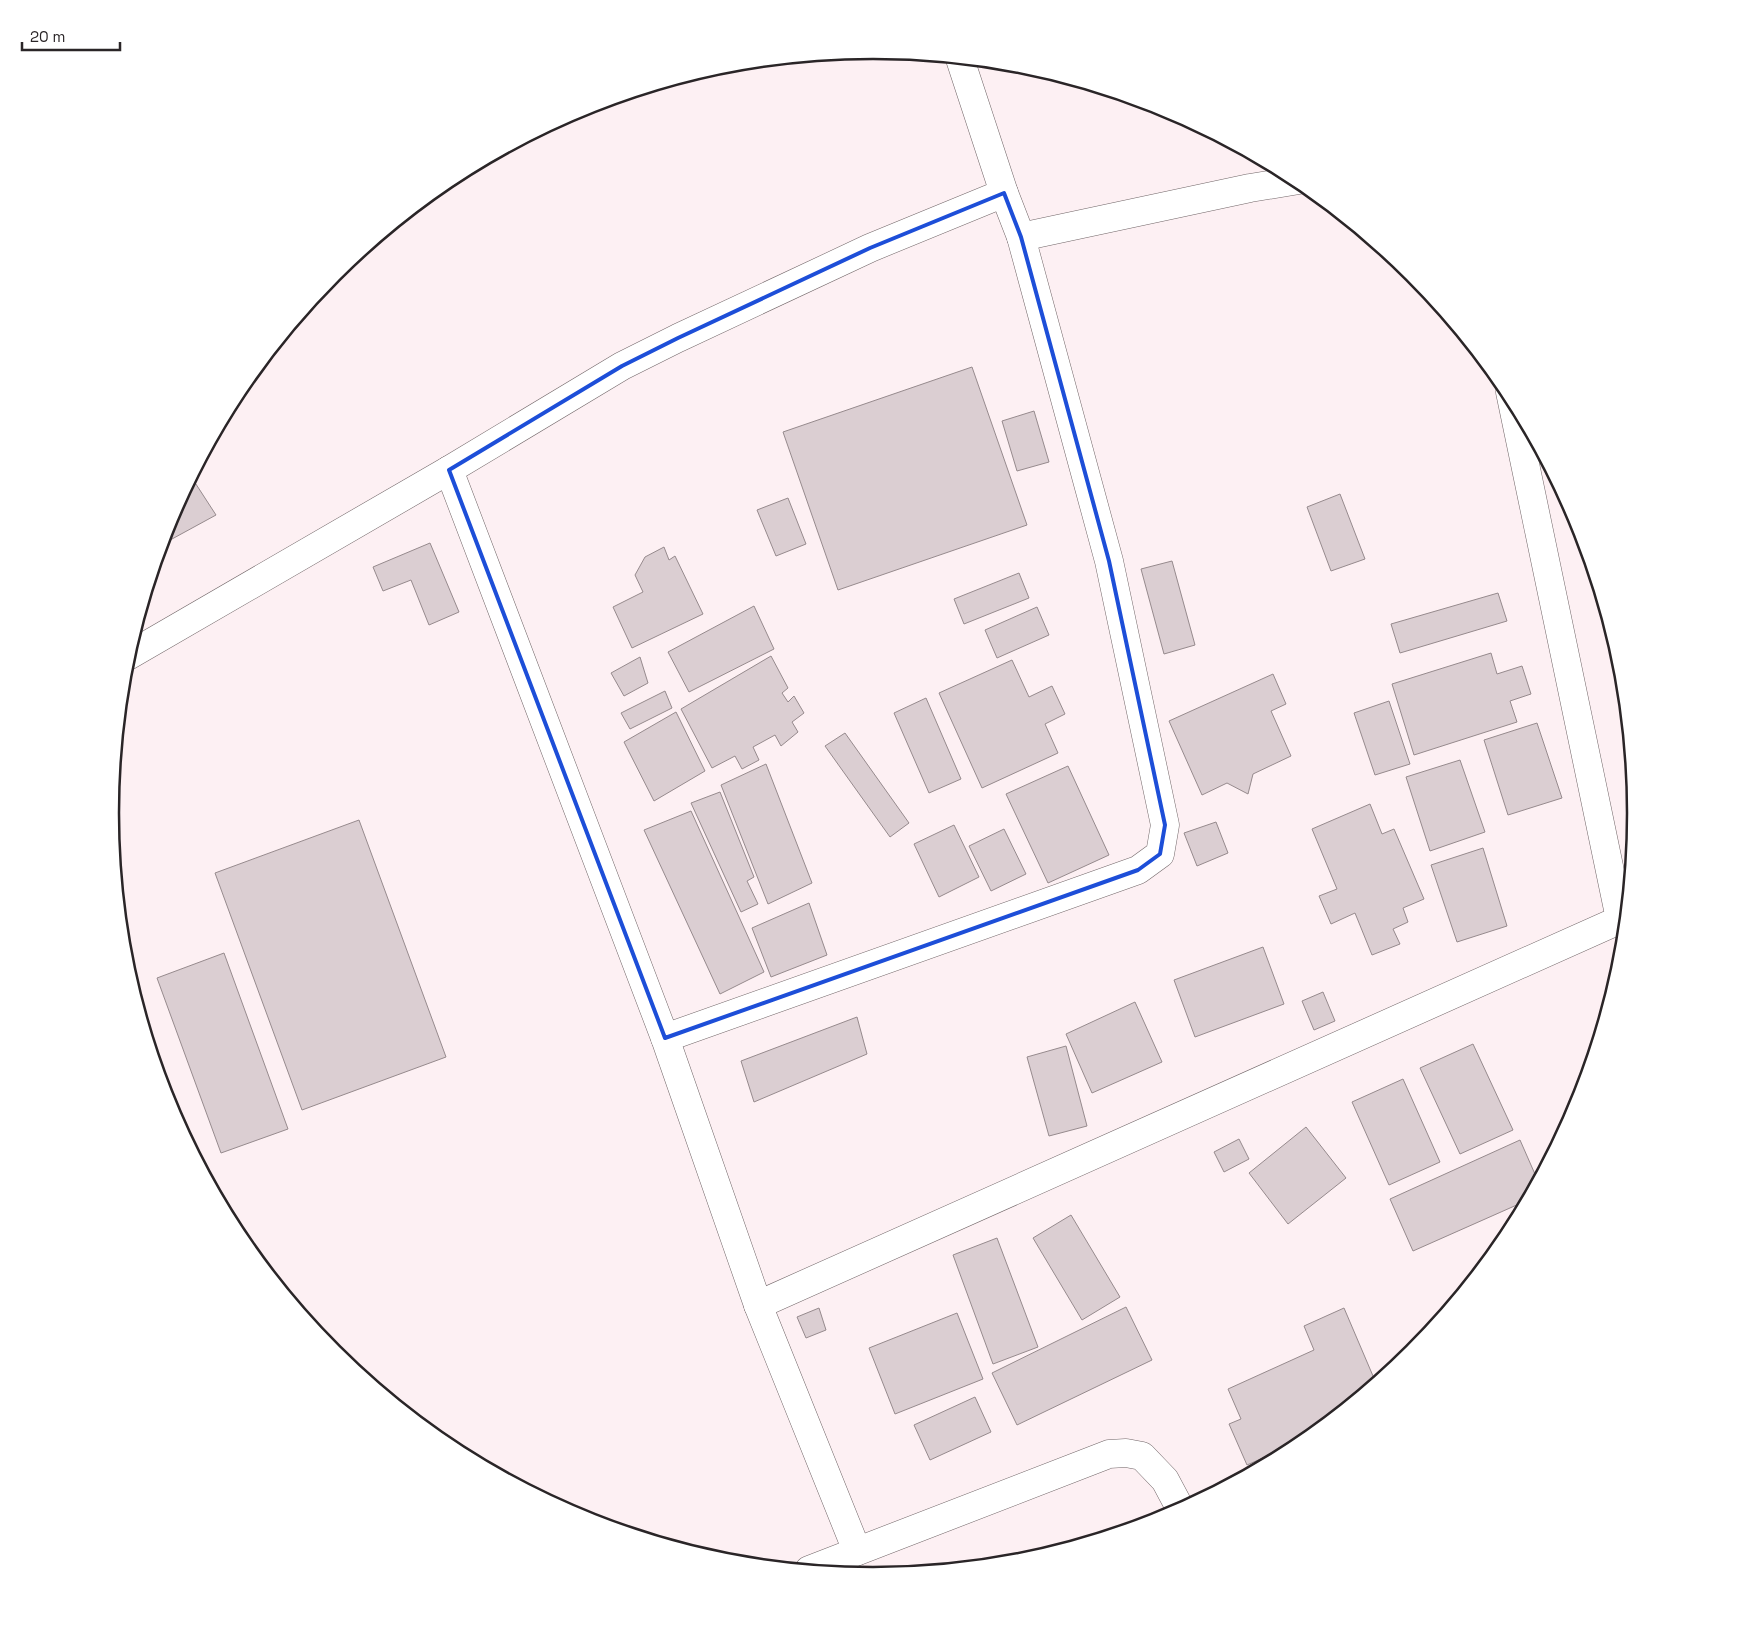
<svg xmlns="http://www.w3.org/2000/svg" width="1747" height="1626" viewBox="0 0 1747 1626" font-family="'Space Grotesk',sans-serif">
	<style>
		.building { fill: #dbced2; stroke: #968a8d }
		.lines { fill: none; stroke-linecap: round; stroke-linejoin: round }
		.street-casing { stroke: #716668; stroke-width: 29 }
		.street { stroke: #fff; stroke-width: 28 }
		.marked { fill: none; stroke: #1d4ed8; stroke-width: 4; stroke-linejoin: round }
		.rim { fill: none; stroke: #2a2527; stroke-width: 2.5 }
	</style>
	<rect width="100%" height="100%" fill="#fdf0f3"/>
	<!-- building -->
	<g class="building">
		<path d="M972,367l55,158 -189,65 -55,-158z"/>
		<path d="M1034,411l15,51 -32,9 -15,-50z"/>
		<path d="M192,478l24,37 -55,30 8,-24z"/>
		<path d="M1340,494l25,65 -34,12 -24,-64z"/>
		<path d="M788,498l18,46 -30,12 -19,-46z"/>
		<path d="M430,543l29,69 -30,13 -18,-45 -28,11 -10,-24z"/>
		<path d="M664,547l5,13 6,-4 28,58 -71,34 -19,-41 30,-15 -8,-17 10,-18z"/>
		<path d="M1172,561l23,84 -31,9 -23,-85z"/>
		<path d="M1019,573l10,25 -65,26 -10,-25z"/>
		<path d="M1498,593l9,28 -107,32 -9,-29z"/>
		<path d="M754,606l20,43 -85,43 -21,-40z"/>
		<path d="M1037,607l12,28 -52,23 -12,-28z"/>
		<path d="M1491,653l6,21 25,-8 9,28 -21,7 7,21 -103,33 -22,-71z"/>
		<path d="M771,656l17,32 -6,5 6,9 6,-6 10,17 -12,9 6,10 -17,14 -6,-11 -22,12 6,13 -17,9 -7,-13 -23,12 -31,-59z"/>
		<path d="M640,657l8,26 -24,13 -13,-23z"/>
		<path d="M1012,660l17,37 23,-11 13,28 -20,10 13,29 -76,35 -43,-95z"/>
		<path d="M1273,674l13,30 -15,7 20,45 -38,18 -5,20 -21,-11 -25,12 -33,-74z"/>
		<path d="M665,691l7,17 -42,21 -9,-16z"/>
		<path d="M926,698l35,81 -32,14 -35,-80z"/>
		<path d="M1389,701l21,63 -35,11 -21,-62z"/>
		<path d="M676,712l29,59 -51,30 -30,-59z"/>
		<path d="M1537,723l25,75 -54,17 -24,-75z"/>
		<path d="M845,733l64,90 -19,14 -65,-91z"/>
		<path d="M1460,760l25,72 -55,19 -24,-74z"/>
		<path d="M766,764l46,119 -44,21 -47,-119z"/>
		<path d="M1068,766l41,89 -61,28 -42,-89z"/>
		<path d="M720,792l34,85 -7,4 11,23 -17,8 -50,-109z"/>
		<path d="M1370,804l12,30 12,-5 30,70 -21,9 5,14 -15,7 7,15 -28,11 -17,-42 -24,11 -12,-28 18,-7 -25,-60z"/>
		<path d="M691,811l73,161 -44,22 -76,-164z"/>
		<path d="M359,820l87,237 -144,53 -87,-237z"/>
		<path d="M1216,822l12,31 -31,13 -13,-33z"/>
		<path d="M954,825l25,52 -40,20 -25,-53z"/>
		<path d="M1004,829l22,45 -35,17 -22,-45z"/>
		<path d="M1483,848l24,78 -50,16 -26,-77z"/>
		<path d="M809,903l18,52 -56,22 -19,-49z"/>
		<path d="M1263,947l21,57 -89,33 -21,-57z"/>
		<path d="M224,953l64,176 -67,24 -64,-175z"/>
		<path d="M1323,992l12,29 -21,9 -12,-29z"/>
		<path d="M1135,1002l27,60 -70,31 -26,-59z"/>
		<path d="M857,1017l10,37 -113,48 -13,-41z"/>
		<path d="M1473,1044l40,86 -53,24 -40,-86z"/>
		<path d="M1066,1046l21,80 -38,10 -22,-79z"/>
		<path d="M1403,1079l37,83 -51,23 -37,-83z"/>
		<path d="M1306,1127l40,51 -58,46 -39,-51z"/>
		<path d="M1239,1139l10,20 -25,13 -10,-20z"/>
		<path d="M1520,1140l18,41 -10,19 -115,51 -23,-52z"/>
		<path d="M1071,1215l49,82 -38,23 -49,-82z"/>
		<path d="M997,1238l41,109 -45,17 -40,-109z"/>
		<path d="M1126,1307l26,53 -135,65 -25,-52z"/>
		<path d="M819,1308l7,22 -20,8 -9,-21z"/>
		<path d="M1344,1308l32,75 -79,65 -14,7 -2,-5 -34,15 -18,-41 12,-5 -13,-30 86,-39 -10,-24z"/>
		<path d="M957,1313l26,66 -88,35 -26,-66z"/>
		<path d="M975,1397l16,35 -61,28 -16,-35z"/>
	</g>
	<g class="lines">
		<!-- street casing -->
		<g class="street-casing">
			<g id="street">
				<path d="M1021,237l229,-49 49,-8"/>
				<path d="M1510,392l110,527"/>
				<path d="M449,470l216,568 93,267 99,246"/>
				<path d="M128,656l321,-186 173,-104 56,-28 192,-90 134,-55"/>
				<path d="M665,1038l473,-168 22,-16 5,-29 -56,-264 -88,-324 -17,-44 -44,-134"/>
				<path d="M758,1305l868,-388"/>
				<path d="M809,1570l300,-116 17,-1 16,3 23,24 16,30"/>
			</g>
		</g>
		<!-- street -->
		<use href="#street" class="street"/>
	</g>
	<!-- marked area -->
	<path class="marked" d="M1004,193l17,44 88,324 56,264 -5,29 -22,16 -473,168 -216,-568 173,-104 56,-28 192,-90z"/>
	<!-- crop -->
	<path d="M0 0H1747V1626H0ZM119 813a754 754 0 1 1 1508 0a754 754 0 1 1-1508 0Z" fill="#fff" fill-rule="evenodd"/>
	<path class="rim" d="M119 813a754 754 0 1 1 1508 0a754 754 0 1 1-1508 0Z"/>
	<!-- scale -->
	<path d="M22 42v8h98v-8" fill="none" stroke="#2a2527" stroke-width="2.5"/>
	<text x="30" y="42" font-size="15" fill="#2a2527" stroke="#ffffff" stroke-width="4" paint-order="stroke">20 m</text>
</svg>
